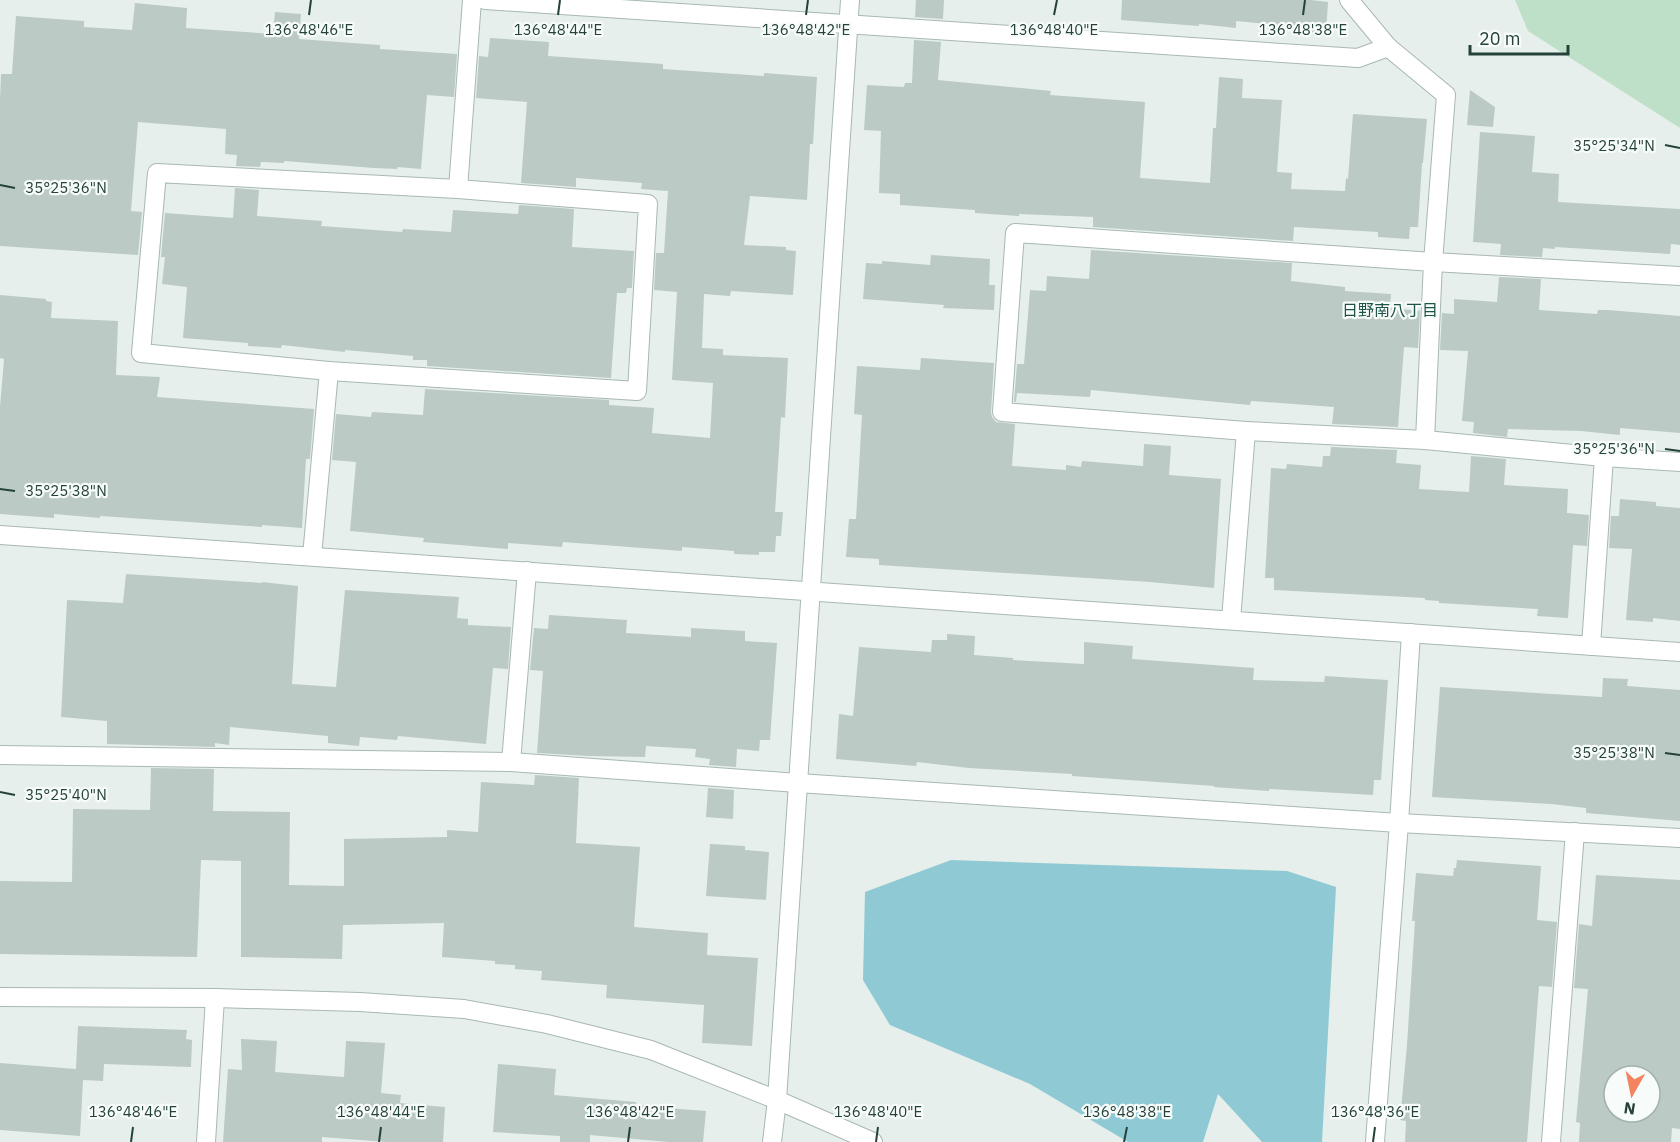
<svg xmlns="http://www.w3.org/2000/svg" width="1680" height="1142" viewBox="0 0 1680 1142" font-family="'IBM Plex Sans','Noto Sans JP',sans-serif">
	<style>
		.green { fill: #bfe0c8 }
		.water { fill: #8ec9d4 }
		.building { fill: #bbcac4; fill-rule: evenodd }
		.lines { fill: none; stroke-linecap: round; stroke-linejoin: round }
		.minor-casing { stroke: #a8b8b2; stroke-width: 20 }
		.minor { stroke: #fff; stroke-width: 18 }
		.ticks { fill: none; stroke: #24423a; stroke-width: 2 }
		.labels { text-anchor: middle; stroke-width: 4.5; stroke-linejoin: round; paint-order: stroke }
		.neighbourhood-label { font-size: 16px; fill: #1f5548; stroke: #f7fbf9 }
		.ticks-label { font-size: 15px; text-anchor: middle; fill: #24423a; stroke: #f7fbf9; stroke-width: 4.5; stroke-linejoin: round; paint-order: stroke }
	</style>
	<rect width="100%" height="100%" fill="#e6efeb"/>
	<!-- green -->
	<path class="green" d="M1515,0h165v128l-152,-97z"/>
	<!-- water -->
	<path class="water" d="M951,860l336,11 49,16 -14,255h-60l-44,-48 -15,48h-75l-98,-58 -140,-59 -27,-45 2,-88z"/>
	<!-- building -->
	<g class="building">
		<path d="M916,0h28l-1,19 -28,-2z"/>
		<path d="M1122,0h189l17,2 -2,32 -29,-3 1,-4 -62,-6v7l-37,-4v2l-78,-6z"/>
		<path d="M135,3l52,5 -1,20 87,6 2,-22 26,2 -2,25 81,6v4l77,5 -3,43 -27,-2 -6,74 -23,-2 -1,2 -23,-1 -90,-7v2l-23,-1 -1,5 -24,-1 1,-11 -12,-1 1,-25 -88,-7 -7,89 11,1 -4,43 -138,-9v-146l1,-26h11l4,-58 68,5v6l48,3z"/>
		<path d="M490,38l59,4 -1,14 115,8v5l101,7v-3l53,4 -4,67h-3l-3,56 -57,-4 -6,49 42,2v3l10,1 -3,44 -62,-4 -1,5 -26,-2 -2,54 21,1v6l65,3 -3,60 -4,-1 -6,95h8l-2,24h-5l-1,16h-16v3l-25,-1v-3l-52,-4v4l-119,-9 -1,5 -54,-4v6l-85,-7 1,-4 -74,-7 6,-69 -24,-2 4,-46 35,3 1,-5 51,3 2,-26 184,11v5l45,3 -2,25 58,5 3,-55 -41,-3 5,-88 -23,-2 2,-37h8l4,-62 -27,-2 1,-6 -66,-5v9l-55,-4 6,-81 -51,-4 3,-42 9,1z"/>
		<path d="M914,40l27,2 -3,38 113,11 -1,4 95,7 -5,76 70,5 3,-55h3l3,-51 24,2 -1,19 40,2 -5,72 15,1 -1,16 54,2 1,-13 2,1 5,-65 74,5 -4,44h-1l-4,64h-8l-1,12 -31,-2v-5l-84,-5 -1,14 -200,-14v-10l-74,-3v2l-44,-3v-3l-75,-5v-11l-21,-1 2,-62 -17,-1 3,-45 37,2 1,-4h7z"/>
		<path d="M1470,90l25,17 -2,20 -26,-2z"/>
		<path d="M1480,132l55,4 -3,36 27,2 -1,28 122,7v36l-9,-1 -1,10 -115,-7v2l-12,-1 -1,9 -42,-2 1,-11 -28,-2z"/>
		<path d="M235,188l24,2 -2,26 65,5 -1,5 81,6 1,-3 48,3 2,-22 65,4 1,-9 55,4 -2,38 62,4 -2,37h-5l-1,5h-9l-6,85 -184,-12v-6h-14v-4l-68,-6v2l-63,-7 -1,3 -33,-2v-3l-65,-5 4,-51 -25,-3 3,-27h-4l4,-44 68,5z"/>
		<path d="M1091,250l201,13 -1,18 54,6v4l46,3 -1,14 30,3 -2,37 -14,-1 -6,80 -66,-3 2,-17 -83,-6 -1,4 -159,-15 -1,7 -73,-4 -1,9h-2l3,-38h7l6,-74 16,1 1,-15 42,3z"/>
		<path d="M931,255l59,4 -1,26h6l-1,25 -51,-2 1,-3 -81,-6 3,-36 16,1v-3l48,4z"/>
		<path d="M1499,277l42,2 -2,31 58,4 1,-4h10l72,6v117l-60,-5v7l-39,-4 -73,-2 -1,8 -34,-4 1,-11 -12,-1 6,-70 -28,-1 2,-37 12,1v-15l43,3z"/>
		<path d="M0,295l46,4v2l6,1 -1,16 67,3 -2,54 44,2 -3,20 157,12 -4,50h-4l-4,69 -40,-3v2l-162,-11v2l-46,-4v4l-54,-4v-107l4,-48 -4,-1z"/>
		<path d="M921,358l73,5 -3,49 1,5 4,5 19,2 -3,42 54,4v-5l15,2 1,-6 61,5 1,-22 27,2 -2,29 52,4 -7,109 -64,-6 -271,-17v-6l-33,-2 3,-38h7l6,-104 -8,-1 3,-48 63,4z"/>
		<path d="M1331,447l66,3 -1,13 25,2 -2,24 50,3 2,-36 35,3 -2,26 64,4 -1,24 22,2 -2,31 -14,-1 -5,73 -31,-2 1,-7 -99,-6v-2l-14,-1v-2l-151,-8v-12h-9l6,-110 15,1 1,-5 35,3 1,-11h7z"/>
		<path d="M1620,499l36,3v4l24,2v113l-27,-3v4l-27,-2 6,-71 -23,-1 2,-32h8z"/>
		<path d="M126,574l136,9v-1l36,4 -6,98 44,3 9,-97 114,7 -2,21 11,1v6l43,2 -3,42 -15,-1 -7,76 -88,-8 -1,4 -37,-3 -1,9 -31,-3v-7l-98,-9 -1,18 -14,-2v4l-108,-3v-23l-46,-4 6,-117 56,3z"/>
		<path d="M549,615l78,5 -1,13 65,4v-9l54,3v10l32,2 -7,97h-10l-1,11 -22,-2 -1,18 -27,-2 1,-6 -15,-2 1,-8 -50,-3 -1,11 -56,-1 -52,-3 6,-82 -13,-1 4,-42 14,1z"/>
		<path d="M947,634l28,2 -1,19 39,3v2l71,4v-22l49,4 -1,13 122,9 -1,12 71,2 1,-6 63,4 -7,100h-7l-1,15 -104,-6v2l-55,-4v-1l-142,-10v-2l-103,-6 -52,-6 -1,4 -80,-7 3,-45 14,2 6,-69 72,5 1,-12h15z"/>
		<path d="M1603,678l25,1 -1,7 53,4v131l-94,-8v-5l-35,-4 -119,-7 8,-110 162,10z"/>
		<path d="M151,768l63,1 -1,42 77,1 -1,73 55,1v-47l103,-2v-7l31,2 3,-50 53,3 1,-10 44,3 -3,65 64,4 -6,80 74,6 -1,22 51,3 -6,88 -50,-3 2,-38 -98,-7 1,-13 -66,-5 1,-9 -27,-2v-4l-20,-1v-3l-53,-4 2,-34 -101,2 -1,34 -101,-2v-96l-40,-1 -4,97 -197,-3v-73l72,1 1,-73 77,1z"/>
		<path d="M708,788l26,2 -1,29 -27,-2z"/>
		<path d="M710,844l35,2v4l24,2 -3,48 -60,-4z"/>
		<path d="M1457,860l84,6 -4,54 20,2 -5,65 -13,-1 -12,156h-122l1,-21 -6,-1 7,-75 8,-124h-3l4,-48 37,3 1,-8h2z"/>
		<path d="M1596,875l84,5v249l-8,-1 -1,14h-92l1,-19 -4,-1 12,-133 -14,-1 5,-64 13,2zM1614,1076h36v36h-36z"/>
		<path d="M78,1026l109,4 -1,9 6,1 -1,27 -87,-3 -1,17 -20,-1 -3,56 -80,-6v-67l76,6z"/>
		<path d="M241,1039l36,2 -2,31 69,5 2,-36 39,2 -4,50 20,2 -1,8 45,4 -2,35h-56l-65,-5v5h-99l5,-73 14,1z"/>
		<path d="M498,1064l58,5 -2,26 82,7v3l18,1v1l52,4 -3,31h-35l-78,-7v7h-30v-6l-67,-4z"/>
	</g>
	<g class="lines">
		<!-- minor casing -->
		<g class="minor-casing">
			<g id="minor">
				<path d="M485,0l873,58 30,-11"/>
				<path d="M1349,0l39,47 58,48 -13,167 -8,178"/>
				<path d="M157,173l301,16 190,15 -11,187 -308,-20 -188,-18z"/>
				<path d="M458,189l14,-189"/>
				<path d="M1680,276l-247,-14 -418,-29 -13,179 244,19 179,9 179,17 76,5"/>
				<path d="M0,535l1680,117"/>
				<path d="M312,556l17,-185"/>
				<path d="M1231,620l15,-189"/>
				<path d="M1591,646l13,-189"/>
				<path d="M0,755l511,7 287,21 601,40 281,15"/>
				<path d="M511,762l16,-191"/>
				<path d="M0,997l215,1 145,4 104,7 83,15 104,26 126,50 96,42"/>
				<path d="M206,1142l9,-144"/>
				<path d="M772,1142l5,-42 73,-1100"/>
				<path d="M1375,1142l24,-319 12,-190"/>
				<path d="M1551,1142l24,-310"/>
			</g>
		</g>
		<!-- minor -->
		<use href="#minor" class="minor"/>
	</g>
	<!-- ticks -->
	<path class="ticks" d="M309,15l2,-15M558,15l2,-15M806,15l2,-15M1054,15l3,-15M1303,15l2,-15M1665,145l15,3M0,185l15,3M1665,449l15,2M0,489l15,2M1665,753l15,2M0,792l15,3M131,1142l2,-15M379,1142l2,-15M628,1142l2,-15M876,1142l2,-15M1124,1142l3,-15M1373,1142l2,-15"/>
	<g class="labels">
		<!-- neighbourhood labels -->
		<g class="neighbourhood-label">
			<text x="1390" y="316">日野南八丁目</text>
		</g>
	</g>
	<g class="ticks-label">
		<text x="309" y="35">136°48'46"E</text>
		<text x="558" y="35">136°48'44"E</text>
		<text x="806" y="35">136°48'42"E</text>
		<text x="1054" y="35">136°48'40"E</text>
		<text x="1303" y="35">136°48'38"E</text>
		<text x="1614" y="151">35°25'34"N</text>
		<text x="66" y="193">35°25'36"N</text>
		<text x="1614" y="454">35°25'36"N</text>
		<text x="66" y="496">35°25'38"N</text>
		<text x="1614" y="758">35°25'38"N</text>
		<text x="66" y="800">35°25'40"N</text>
		<text x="133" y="1117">136°48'46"E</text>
		<text x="381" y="1117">136°48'44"E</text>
		<text x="630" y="1117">136°48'42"E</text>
		<text x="878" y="1117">136°48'40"E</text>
		<text x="1127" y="1117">136°48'38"E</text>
		<text x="1375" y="1117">136°48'36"E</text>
	</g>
	<!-- north arrow -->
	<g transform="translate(1632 1094) rotate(189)"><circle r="28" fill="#f7fbf9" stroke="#a3b1ad" stroke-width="1.5"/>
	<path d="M0-4.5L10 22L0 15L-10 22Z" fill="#f4845f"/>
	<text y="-9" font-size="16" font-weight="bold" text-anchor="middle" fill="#24423a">N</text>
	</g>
	<!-- scale -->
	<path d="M1470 45v9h98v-9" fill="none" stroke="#24423a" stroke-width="3"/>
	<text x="1479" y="45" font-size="18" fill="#24423a" stroke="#f7fbf9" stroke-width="4.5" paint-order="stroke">20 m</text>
</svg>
